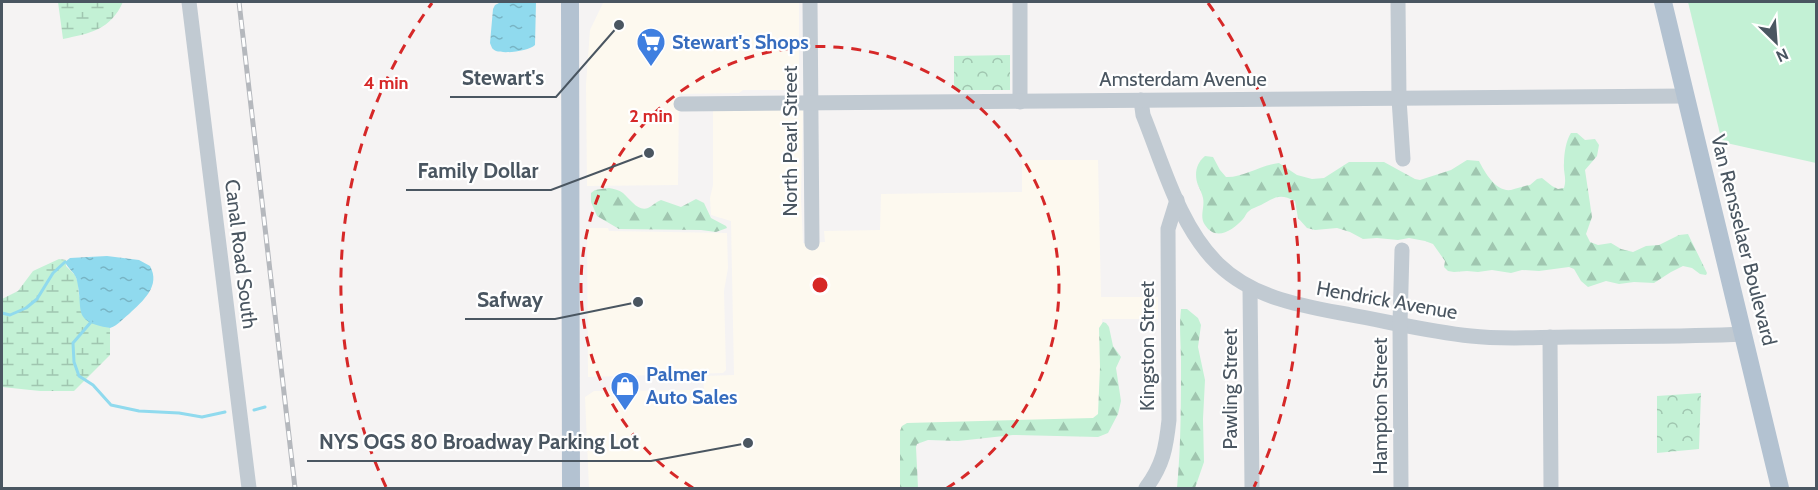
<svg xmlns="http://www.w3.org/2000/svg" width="1818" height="490" viewBox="0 0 1818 490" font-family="Cabin,sans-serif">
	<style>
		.commercial { fill: #fdf9ef }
		.grass { fill: #c3f1d5 }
		.forest { fill: url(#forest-firs) }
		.wetland { fill: url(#wetland-marsh) }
		.park { fill: url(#park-crowns) }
		.water { fill: url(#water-ripples) }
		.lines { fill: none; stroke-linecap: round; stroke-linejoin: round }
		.stream { stroke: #90daee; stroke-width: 3 }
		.minor { stroke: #c1cad2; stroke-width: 15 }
		.major { stroke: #b3c2d1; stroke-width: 18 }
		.rail-casing { stroke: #b5b8bd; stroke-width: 5 }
		.rail { stroke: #fff; stroke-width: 3; stroke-dasharray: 9; stroke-linecap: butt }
		.ring { fill: none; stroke: #d62828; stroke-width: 3; stroke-dasharray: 10 8 }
		.labels { text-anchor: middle; stroke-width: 4.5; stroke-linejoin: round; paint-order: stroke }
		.shop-label { font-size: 20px; font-weight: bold; fill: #366cbe; stroke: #fff; text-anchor: start }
		.street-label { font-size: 20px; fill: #4a5661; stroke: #fff }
		.centre { fill: #d62828; stroke: #fff; stroke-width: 3 }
		.ring-label { font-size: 18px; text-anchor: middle; font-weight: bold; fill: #d62828; stroke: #fff; stroke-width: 4.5; stroke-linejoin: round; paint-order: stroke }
		.leader { fill: none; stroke: #4a5661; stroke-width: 2 }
		.callout-dot { fill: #4a5661; stroke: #fff; stroke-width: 2 }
		.callout-label { font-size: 21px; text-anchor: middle; font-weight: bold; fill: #4a5661; stroke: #fff; stroke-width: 4.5; stroke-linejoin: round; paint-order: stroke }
	</style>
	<defs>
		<pattern id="forest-firs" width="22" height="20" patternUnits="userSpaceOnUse" patternTransform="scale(1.5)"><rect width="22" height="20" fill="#c3f1d5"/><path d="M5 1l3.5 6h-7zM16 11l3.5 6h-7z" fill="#a0c6b0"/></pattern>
		<pattern id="wetland-marsh" width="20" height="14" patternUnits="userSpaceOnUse" patternTransform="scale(1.5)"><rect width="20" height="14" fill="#c3f1d5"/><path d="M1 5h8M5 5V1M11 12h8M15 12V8" fill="none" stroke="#a0c6b0"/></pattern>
		<pattern id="park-crowns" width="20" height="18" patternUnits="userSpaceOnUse" patternTransform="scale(1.5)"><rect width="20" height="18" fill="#c3f1d5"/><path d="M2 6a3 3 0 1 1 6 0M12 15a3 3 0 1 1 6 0" fill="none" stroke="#a0c6b0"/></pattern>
		<pattern id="water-ripples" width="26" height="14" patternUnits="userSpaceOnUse" patternTransform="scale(1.5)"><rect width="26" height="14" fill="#90daee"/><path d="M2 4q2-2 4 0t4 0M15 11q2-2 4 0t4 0" fill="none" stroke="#78b4c4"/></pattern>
	</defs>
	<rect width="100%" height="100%" fill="#f5f3f3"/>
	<!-- commercial -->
	<g class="commercial">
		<path d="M605,2h194v88h-56l-4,3 -60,1 -1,91 -91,1 -1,-102 4,-54 13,-27z"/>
		<path d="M799,108l4,3 -2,87 2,45 22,-1 -1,-11 56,-1 1,-36 141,-2v-32h76l3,137h57v22h-56l2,103 -195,11 -3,55h-317l-4,-91 9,-6 110,-1 -1,-14 31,-1 -3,-154 -20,-6 -1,-17 3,-13v-76z"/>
		<path d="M587,228h21l1,3 118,2 1,35 -4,23 2,79 -3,3 -135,4z"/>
	</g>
	<!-- grass -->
	<path class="grass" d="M1688,2h128v161l-94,-21z"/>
	<!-- forest -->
	<g class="forest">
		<path d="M1571,133h6l8,7 10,-1 4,6 -2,11 -12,14 7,47 -6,17 4,8 8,3 13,-2 10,6 12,3 13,-6 13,-1 20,-10 9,-1 19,39 -1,2 -6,-1 -8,-6 -9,-2 -12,6 -17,11 -20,-1 -15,2 -13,-3 -18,6 -7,-6 -7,-12 -5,-2 -30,4 -17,-1 -11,3 -19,-3 -14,2 -11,-1 -13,1 -6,-1 -4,-4 1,-6 -12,-17 -8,-3 -16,-3 -11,2 -21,-2 -14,1 -13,-7 -13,-4 -22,2 -8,-2 -9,-10 -3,-17c-15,-8 -20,-4 -34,4 -4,2 -9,3 -12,6 -3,2 -4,6 -6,8 -10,11 -27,23 -38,6 -6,-9 0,-17 -2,-27 -1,-4 -3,-9 -5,-13 -4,-10 -2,-22 7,-29l8,1 7,13 6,7c16,1 35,-12 53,-14l18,12 15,4 12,-1 25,-16h35l31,17 5,1 31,-10 16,-10 12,1c6,12 17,31 32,29 7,-2 12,-4 19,-5l7,-6 5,-1 10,8 6,3 6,-1c3,-10 -1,-16 0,-25 0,-9 2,-23 7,-30z"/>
		<path d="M609,188c5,1 10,2 14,5 7,6 15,19 25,15 4,-2 8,-6 13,-8l20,7 15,-8 8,4 7,15 15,8 1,2 -11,4 -15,-2 -82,-1 -22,-13 -6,-14v-9l4,-3z"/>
		<path d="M1181,309h6l11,9 3,7 -3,22 7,33 -2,39 1,43 -9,26h-18c4,-42 4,-84 4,-127 0,-18 -2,-34 0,-52z"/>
		<path d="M1103,322l3,1 3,4 4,19 8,11 -5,11 5,33 -3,13 -10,19 -10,4 -85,-2 -55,6 -30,-1 -11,4 -1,3 2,41h-18v-57l2,-5 5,-3 186,-5 5,-4 2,-47 -1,-39z"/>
	</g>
	<!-- wetland -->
	<g class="wetland">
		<path d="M58,2h65c-13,28 -32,31 -60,37z"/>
		<path d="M59,259l7,1v6l9,9 3,8 1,13 16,27 15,5v27l-36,36h-34l-38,-4v-88l16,-8 15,-20z"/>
	</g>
	<!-- park -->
	<g class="park">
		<path d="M1010,55v35h-56v-34z"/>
		<path d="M1701,393l-2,56 -42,4v-57z"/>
	</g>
	<!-- water -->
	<g class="water">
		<path d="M501,2h35l-1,43c-6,6 -30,9 -39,6 -4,-2 -4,-3 -6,-8l3,-34 2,-4z"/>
		<path d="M107,256l32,4 11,6c11,20 -7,35 -21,48 -7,5 -10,11 -19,14 -39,-7 -26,-17 -33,-47 -1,-8 -9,-12 -12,-19l5,-4z"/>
	</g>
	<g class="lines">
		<!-- stream -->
		<g class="stream">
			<path d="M2,313l8,2 16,-7 11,-9 16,-26 12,-11"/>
			<path d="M91,322l-18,21 1,19 5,14 14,9 18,20 28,6 40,2 23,4 23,-5"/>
			<path d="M254,410l11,-3"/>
		</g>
		<!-- minor -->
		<g class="minor">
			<path d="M189,2l60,486"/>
			<path d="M810,2l2,241"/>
			<path d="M1020,2v100"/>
			<path d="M1398,2l1,97 4,60"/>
			<path d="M1141,100l2,15c20,49 36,111 75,149 36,35 85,42 133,51 39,7 80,17 120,21 33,4 67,1 100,1 57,-1 115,0 172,-3"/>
			<path d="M681,104l1005,-8"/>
			<path d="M1250,288l2,200"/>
			<path d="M1550,337l1,151"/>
			<path d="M1146,488c17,-23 20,-40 23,-68l-1,-191 9,-29"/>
			<path d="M1401,488l-1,-164 2,-74"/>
		</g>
		<!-- major -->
		<g class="major">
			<path d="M570,2l1,486"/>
			<path d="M1663,2l117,486"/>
		</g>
		<!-- rail casing -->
		<g class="rail-casing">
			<path id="rail" d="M239,2l56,486"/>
		</g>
		<!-- rail -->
		<use href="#rail" class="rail"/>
	</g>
	<!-- distance rings -->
	<g class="ring">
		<path d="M693 488A239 239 0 1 1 947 488"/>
		<path d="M386 487A479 479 0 0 1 432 3M1208 3A479 479 0 0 1 1254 487"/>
	</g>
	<!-- icons -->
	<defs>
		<g id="supermarket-pin" transform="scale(1.5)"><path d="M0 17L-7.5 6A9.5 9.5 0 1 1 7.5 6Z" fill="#3f7fe0" stroke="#fff"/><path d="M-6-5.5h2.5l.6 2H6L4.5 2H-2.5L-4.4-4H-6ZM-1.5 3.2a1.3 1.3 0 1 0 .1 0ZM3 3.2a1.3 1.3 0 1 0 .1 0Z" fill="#fff"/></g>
		<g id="shop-pin" transform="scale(1.5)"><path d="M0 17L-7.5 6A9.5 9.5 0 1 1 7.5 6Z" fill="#3f7fe0" stroke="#fff"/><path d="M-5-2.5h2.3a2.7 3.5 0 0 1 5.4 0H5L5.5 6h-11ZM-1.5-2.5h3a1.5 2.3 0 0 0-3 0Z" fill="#fff"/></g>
	</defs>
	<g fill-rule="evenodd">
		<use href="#supermarket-pin" x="651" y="42"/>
		<use href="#shop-pin" x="625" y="386"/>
	</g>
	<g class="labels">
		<!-- shop labels -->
		<g class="shop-label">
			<text x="672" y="49">Stewart's Shops</text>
			<text x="646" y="381">Palmer<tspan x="646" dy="23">Auto Sales</tspan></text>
		</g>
		<!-- street labels -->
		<g class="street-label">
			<text x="1183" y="86">Amsterdam Avenue</text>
			<text transform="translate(790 141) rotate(-90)" y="7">North Pearl Street</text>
			<text transform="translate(1744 240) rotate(76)" y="7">Van Rensselaer Boulevard</text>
			<text transform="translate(241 254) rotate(83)" y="7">Canal Road South</text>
			<text transform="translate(1387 300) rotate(10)" y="7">Hendrick Avenue</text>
			<text transform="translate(1147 346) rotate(-90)" y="7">Kingston Street</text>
			<text transform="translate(1230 389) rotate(-90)" y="7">Pawling Street</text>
			<text transform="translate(1380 406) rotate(-90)" y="7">Hampton Street</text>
		</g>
	</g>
	<circle cx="820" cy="285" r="9" class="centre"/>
	<g class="ring-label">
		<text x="386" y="89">4 min</text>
		<text x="651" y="122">2 min</text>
	</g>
	<!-- callouts -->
	<path class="leader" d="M619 25L556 97H450M649 153L551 190H406M638 302L555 319H465M748 443L651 461H307"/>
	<g class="callout-dot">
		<circle cx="619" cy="25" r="6"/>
		<circle cx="649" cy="153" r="6"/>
		<circle cx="638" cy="302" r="6"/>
		<circle cx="748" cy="443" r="6"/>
	</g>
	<g class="callout-label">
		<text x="503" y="85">Stewart's</text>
		<text x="478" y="178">Family Dollar</text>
		<text x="510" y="307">Safway</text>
		<text x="479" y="449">NYS OGS 80 Broadway Parking Lot</text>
	</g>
	<!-- border -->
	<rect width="1818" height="490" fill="none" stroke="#4a5661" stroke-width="6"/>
	<!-- north arrow -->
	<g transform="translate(1776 42) rotate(155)" stroke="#ffffff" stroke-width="4.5" paint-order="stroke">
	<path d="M0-4.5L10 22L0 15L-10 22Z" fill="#4a5661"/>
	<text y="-9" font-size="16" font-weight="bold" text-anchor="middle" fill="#4a5661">N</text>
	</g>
</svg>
